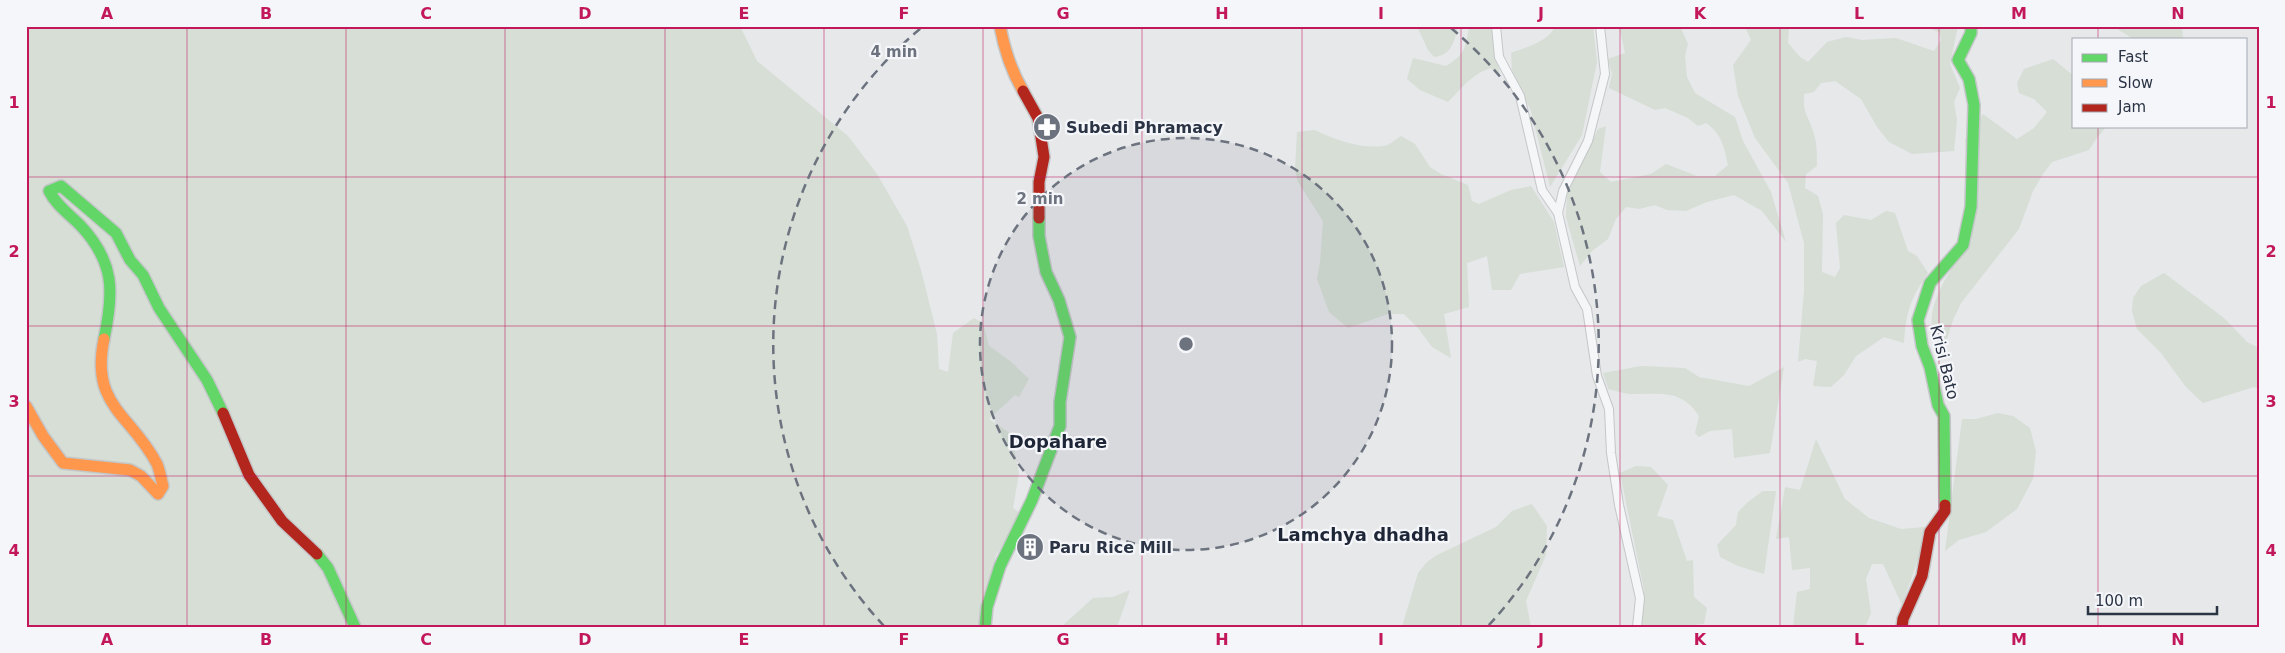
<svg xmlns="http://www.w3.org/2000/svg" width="2285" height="653" viewBox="0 0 2285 653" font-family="'DejaVu Sans',sans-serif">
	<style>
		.green { fill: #d6ded6 }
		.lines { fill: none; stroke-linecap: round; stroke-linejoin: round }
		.street-casing { stroke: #c4c6c8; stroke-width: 10 }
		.fast-casing { stroke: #c4c6c8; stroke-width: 14 }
		.slow-casing { stroke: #c4c6c8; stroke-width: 14 }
		.jam-casing { stroke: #c4c6c8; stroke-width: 14 }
		.street { stroke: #f5f6f7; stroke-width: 8 }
		.fast { stroke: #63d668; stroke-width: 11 }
		.slow { stroke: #ff974d; stroke-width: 11 }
		.jam { stroke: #b3261e; stroke-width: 11 }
		.grid { fill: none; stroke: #c2185b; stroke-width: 1; stroke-opacity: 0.55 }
		.ring { fill: none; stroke: #6c737f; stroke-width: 2.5; stroke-dasharray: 9 6 }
		.labels { text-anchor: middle; stroke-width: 4.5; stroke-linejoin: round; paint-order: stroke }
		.poi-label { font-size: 16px; font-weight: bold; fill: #2b3445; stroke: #f4f6f9; text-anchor: start }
		.street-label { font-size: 16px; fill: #2b3445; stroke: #f4f6f9 }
		.neighbourhood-label { font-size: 18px; font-weight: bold; fill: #1d2536; stroke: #f4f6f9 }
		.centre { fill: #6c737f; stroke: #f4f6f9; stroke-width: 2.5 }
		.ring-label { font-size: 15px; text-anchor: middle; font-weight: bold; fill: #6c737f; stroke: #f4f6f9; stroke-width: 4.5; stroke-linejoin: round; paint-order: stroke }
		.neatline { fill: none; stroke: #c2185b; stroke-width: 2 }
		.grid-label { font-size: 16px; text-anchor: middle; font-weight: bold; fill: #c2185b }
	</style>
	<rect width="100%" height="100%" fill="#e6e8ea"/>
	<!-- green -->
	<g class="green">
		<path d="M26,26h545l2,3 1,-3h166l17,35 91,75 29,38 30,52 14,44 16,64 2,35 9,3 5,-39 21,-15 9,5 6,23 21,15 19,18 -10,18 -4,-2 -26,24 22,15 8,39 -6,35 10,7 -27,40 -16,72h-954z"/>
		<path d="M1417,26h41c-4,16 -6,29 -24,31l-6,-7z"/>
		<path d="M1469,26h22l9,50 -10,-8 -11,5 -12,9 -19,20 -28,-12 -13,-11 6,-21 33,8c19,-11 20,-19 23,-40z"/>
		<path d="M1555,26h38l4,36 -15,73 -32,52 -19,-76 -19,-41 -1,-17c15,-6 38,-11 44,-27z"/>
		<path d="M1619,26h61l8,18 -3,12 2,21 8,16 40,24 8,24 28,51 15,50 -24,-31 -28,-16 -27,7 -21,9 -19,-1 -12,-5 -16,4 -13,-2 -10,12 -8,20 -16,12 -12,15 -14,-49 1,-23 31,-65 8,-3 -6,46 11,10 40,-8 15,-10 31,12h18l13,-11c-4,-18 -6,-31 -22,-42l-8,3 -10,-8 -23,-10 -10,2 -46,-22 3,-14 -4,-15 17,-6z"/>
		<path d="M1745,26h44l-1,17 12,14 8,5 19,-20 19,-5 16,3 34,-2 38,13 7,-11 -2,-8 -16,-6h35l-8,38 10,24 -6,14 3,18 -3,31 -42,3 -23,-12 -12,-15 -16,-28 -26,-18 -14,2 -7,9 -10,2c-1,20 3,19 9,37 4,11 4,23 4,35l-11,8 -1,14 13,8 5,18 -1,58 13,5 5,-9 -4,-45 8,-8 27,5 15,-9 9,2 13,38 9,5 11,17c-18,26 -22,39 -24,70l-20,-6 -28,19 -12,19 -13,12 -18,-1 4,-25 -12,-2 -7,3 6,-71v-48l-16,-60 -33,-45 -17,-42 -5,-31 18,-25z"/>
		<path d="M2113,26h69l1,13h-50z"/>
		<path d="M2053,59l21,17v50h33l-11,13 -7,11 -37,12 -9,12 -10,17 -14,38 -58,74 -8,17 -12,38c-3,-10 -7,-20 -9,-30 -4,-29 23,-66 40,-88l-7,-101 18,-25 34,25 17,-11 13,-16 -13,-13 -15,-6 -2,-10 7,-14z"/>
		<path d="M1315,130c20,10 45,19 69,16 6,-1 12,-7 17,-10l14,8 15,23 11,7 27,11 4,16 7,3 32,-14 20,-4 23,36 10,45 -44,7 -9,16h-19l-5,-34 -20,7 2,44 -25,7 7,44 -19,-11 -14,-19 -14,-14h-16l-40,14 -19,-16 -12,-33 3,-16 3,-42 -25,-39 -3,-12 2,-38z"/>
		<path d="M2164,273l60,45 23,24 12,6v41l-5,-2 -51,16 -17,-16 -25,-34 -24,-24 -5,-18 1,-13 8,-12z"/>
		<path d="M1641,366l44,2 14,9 50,9 35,-19 -14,86 -36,5 -2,-29 -22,2 -11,6 -4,-4 4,-17c-17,-26 -36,-22 -63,-22 -9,1 -19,-3 -28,-5l-5,-16z"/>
		<path d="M1998,413l15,3 17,12 6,23 -3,28 -16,30 -31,23 -27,8 -14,11 17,-132h14z"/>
		<path d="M1816,439l29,60 24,19 32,11 24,-2 -4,24 -19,54 -19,-41h-11l-6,15 5,34 -5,12 -73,2 4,-35 13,-3v-21l-18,2 -3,-33 -13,2 9,-52 15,3z"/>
		<path d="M1636,466l15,1 17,18 -11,31 16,4 14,41 6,-1 1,37 13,11 -3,16 -12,1v2h-51l3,-37 -24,-117z"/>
		<path d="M1763,491h13l-12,83 -26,-8 -18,-9 -3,-12 19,-20 2,-13 10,-10z"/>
		<path d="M1532,504l15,22 -1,29 -20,46 5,26h-129l16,-54 9,-11 10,-7 59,-28 16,-16z"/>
		<path d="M1130,590l-13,37h-56l32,-29 20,-1z"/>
	</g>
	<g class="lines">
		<!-- street casing -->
		<g class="street-casing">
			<g id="street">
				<path d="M1496,26l3,31 21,39 22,94 16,23"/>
				<path d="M1600,26l5,48 -17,67 -25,50 -5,22 17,74 12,22 10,67 12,33 2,44 8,52 21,93 -3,29"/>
			</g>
		</g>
		<!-- fast casing -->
		<g class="fast-casing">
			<g id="fast">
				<path d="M104,339c10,-47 11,-77 -24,-114 -11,-11 -24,-20 -31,-34l12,-5 55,47 14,27 13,15 16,33 48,72 16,33"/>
				<path d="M1945,505l-1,-89 -6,-11 -8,-38 -8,-21 -4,-26 12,-37 33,-38 8,-38 3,-102 -5,-26 -11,-19 13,-27v-7"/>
				<path d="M317,554l11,14 27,59"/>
				<path d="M985,627l2,-20 13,-41 32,-66 28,-74v-24l10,-65 -11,-37 -13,-28 -7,-36v-18"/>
			</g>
		</g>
		<!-- slow casing -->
		<g class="slow-casing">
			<g id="slow">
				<path d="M1000,26c4,22 12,46 23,65"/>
				<path d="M26,406l17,30 20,27 67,7 11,6 17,18 5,-8c-2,-7 -3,-15 -6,-22 -26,-50 -67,-58 -53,-125"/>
			</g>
		</g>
		<!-- jam casing -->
		<g class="jam-casing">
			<g id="jam">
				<path d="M1023,91l15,27 6,39 -5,25v36"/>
				<path d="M223,413l26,62 33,46 35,33"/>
				<path d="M1902,627l1,-8 19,-43 8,-44 15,-21v-6"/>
			</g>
		</g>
		<!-- street -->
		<use href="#street" class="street"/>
		<!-- fast -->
		<use href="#fast" class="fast"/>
		<!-- slow -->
		<use href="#slow" class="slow"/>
		<!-- jam -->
		<use href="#jam" class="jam"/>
	</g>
	<!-- grid -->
	<path class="grid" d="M187,26v601M346,26v601M505,26v601M665,26v601M824,26v601M983,26v601M1142,26v601M1302,26v601M1461,26v601M1620,26v601M1780,26v601M1939,26v601M2098,26v13M2098,126v501M26,177h2233M26,326h2233M26,476h2233"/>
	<!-- distance rings -->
	<circle cx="1186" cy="344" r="206" fill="#6c737f" fill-opacity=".12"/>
	<g class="ring">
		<circle cx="1186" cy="344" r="206"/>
		<path d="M884 626A413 413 0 0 1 921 28M1451 28A413 413 0 0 1 1488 626"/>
	</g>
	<!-- icons -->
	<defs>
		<g id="pharmacy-disc" transform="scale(1.4375)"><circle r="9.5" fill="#6c737f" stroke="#f4f6f9"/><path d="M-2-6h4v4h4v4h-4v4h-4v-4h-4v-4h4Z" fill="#fff"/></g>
		<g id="building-disc" transform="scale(1.4375)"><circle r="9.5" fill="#6c737f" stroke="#f4f6f9"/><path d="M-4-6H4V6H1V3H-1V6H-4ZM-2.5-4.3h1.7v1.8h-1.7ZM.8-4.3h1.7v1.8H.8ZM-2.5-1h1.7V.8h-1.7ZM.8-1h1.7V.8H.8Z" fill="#fff"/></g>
	</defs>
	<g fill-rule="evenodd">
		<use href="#pharmacy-disc" x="1047" y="127"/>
		<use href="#building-disc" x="1030" y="547"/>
	</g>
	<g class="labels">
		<!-- poi labels -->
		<g class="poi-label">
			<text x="1066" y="133">Subedi Phramacy</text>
			<text x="1049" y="553">Paru Rice Mill</text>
		</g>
		<!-- street labels -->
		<g class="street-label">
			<text transform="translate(1945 362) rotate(76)" y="6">Krisi Bato</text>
		</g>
		<!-- neighbourhood labels -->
		<g class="neighbourhood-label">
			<text x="1058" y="448">Dopahare</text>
			<text x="1363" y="541">Lamchya dhadha</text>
		</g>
	</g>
	<circle cx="1186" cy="344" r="8" class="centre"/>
	<g class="ring-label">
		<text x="894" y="57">4 min</text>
		<text x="1040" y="204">2 min</text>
	</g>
	<!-- border -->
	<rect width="2285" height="653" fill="none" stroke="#f4f6f9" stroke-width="55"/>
	<!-- legend -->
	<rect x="2072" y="38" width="175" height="90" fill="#f4f6f9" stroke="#a4a8b1"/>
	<rect x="2082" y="54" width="25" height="8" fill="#63d668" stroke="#a4a8b1"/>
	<text x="2118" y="62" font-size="15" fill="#2b3445">Fast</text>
	<rect x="2082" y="79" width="25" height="8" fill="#ff974d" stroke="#a4a8b1"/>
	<text x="2118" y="88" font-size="15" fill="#2b3445">Slow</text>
	<rect x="2082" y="104" width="25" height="8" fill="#b3261e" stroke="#a4a8b1"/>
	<text x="2118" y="112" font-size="15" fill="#2b3445">Jam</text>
	<!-- scale -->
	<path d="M2088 606v8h129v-8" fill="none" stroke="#2b3445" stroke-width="2.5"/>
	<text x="2095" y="606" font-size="15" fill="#2b3445" stroke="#f4f6f9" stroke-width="4" paint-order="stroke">100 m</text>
	<rect x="28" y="28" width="2230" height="598" class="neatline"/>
	<g class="grid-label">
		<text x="107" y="19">A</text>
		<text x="266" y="19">B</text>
		<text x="426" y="19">C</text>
		<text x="585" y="19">D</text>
		<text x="744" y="19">E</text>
		<text x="904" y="19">F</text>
		<text x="1063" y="19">G</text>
		<text x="1222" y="19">H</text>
		<text x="1381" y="19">I</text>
		<text x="1541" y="19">J</text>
		<text x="1700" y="19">K</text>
		<text x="1859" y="19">L</text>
		<text x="2019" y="19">M</text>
		<text x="2178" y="19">N</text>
		<text x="14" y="108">1</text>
		<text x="2271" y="108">1</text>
		<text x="14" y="257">2</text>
		<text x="2271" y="257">2</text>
		<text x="14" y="407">3</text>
		<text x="2271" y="407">3</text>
		<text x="14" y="556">4</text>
		<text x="2271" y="556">4</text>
		<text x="107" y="645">A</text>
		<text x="266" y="645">B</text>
		<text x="426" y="645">C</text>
		<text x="585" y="645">D</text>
		<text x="744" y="645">E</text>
		<text x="904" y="645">F</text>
		<text x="1063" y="645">G</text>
		<text x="1222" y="645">H</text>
		<text x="1381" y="645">I</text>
		<text x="1541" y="645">J</text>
		<text x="1700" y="645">K</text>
		<text x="1859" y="645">L</text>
		<text x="2019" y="645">M</text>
		<text x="2178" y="645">N</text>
	</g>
</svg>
